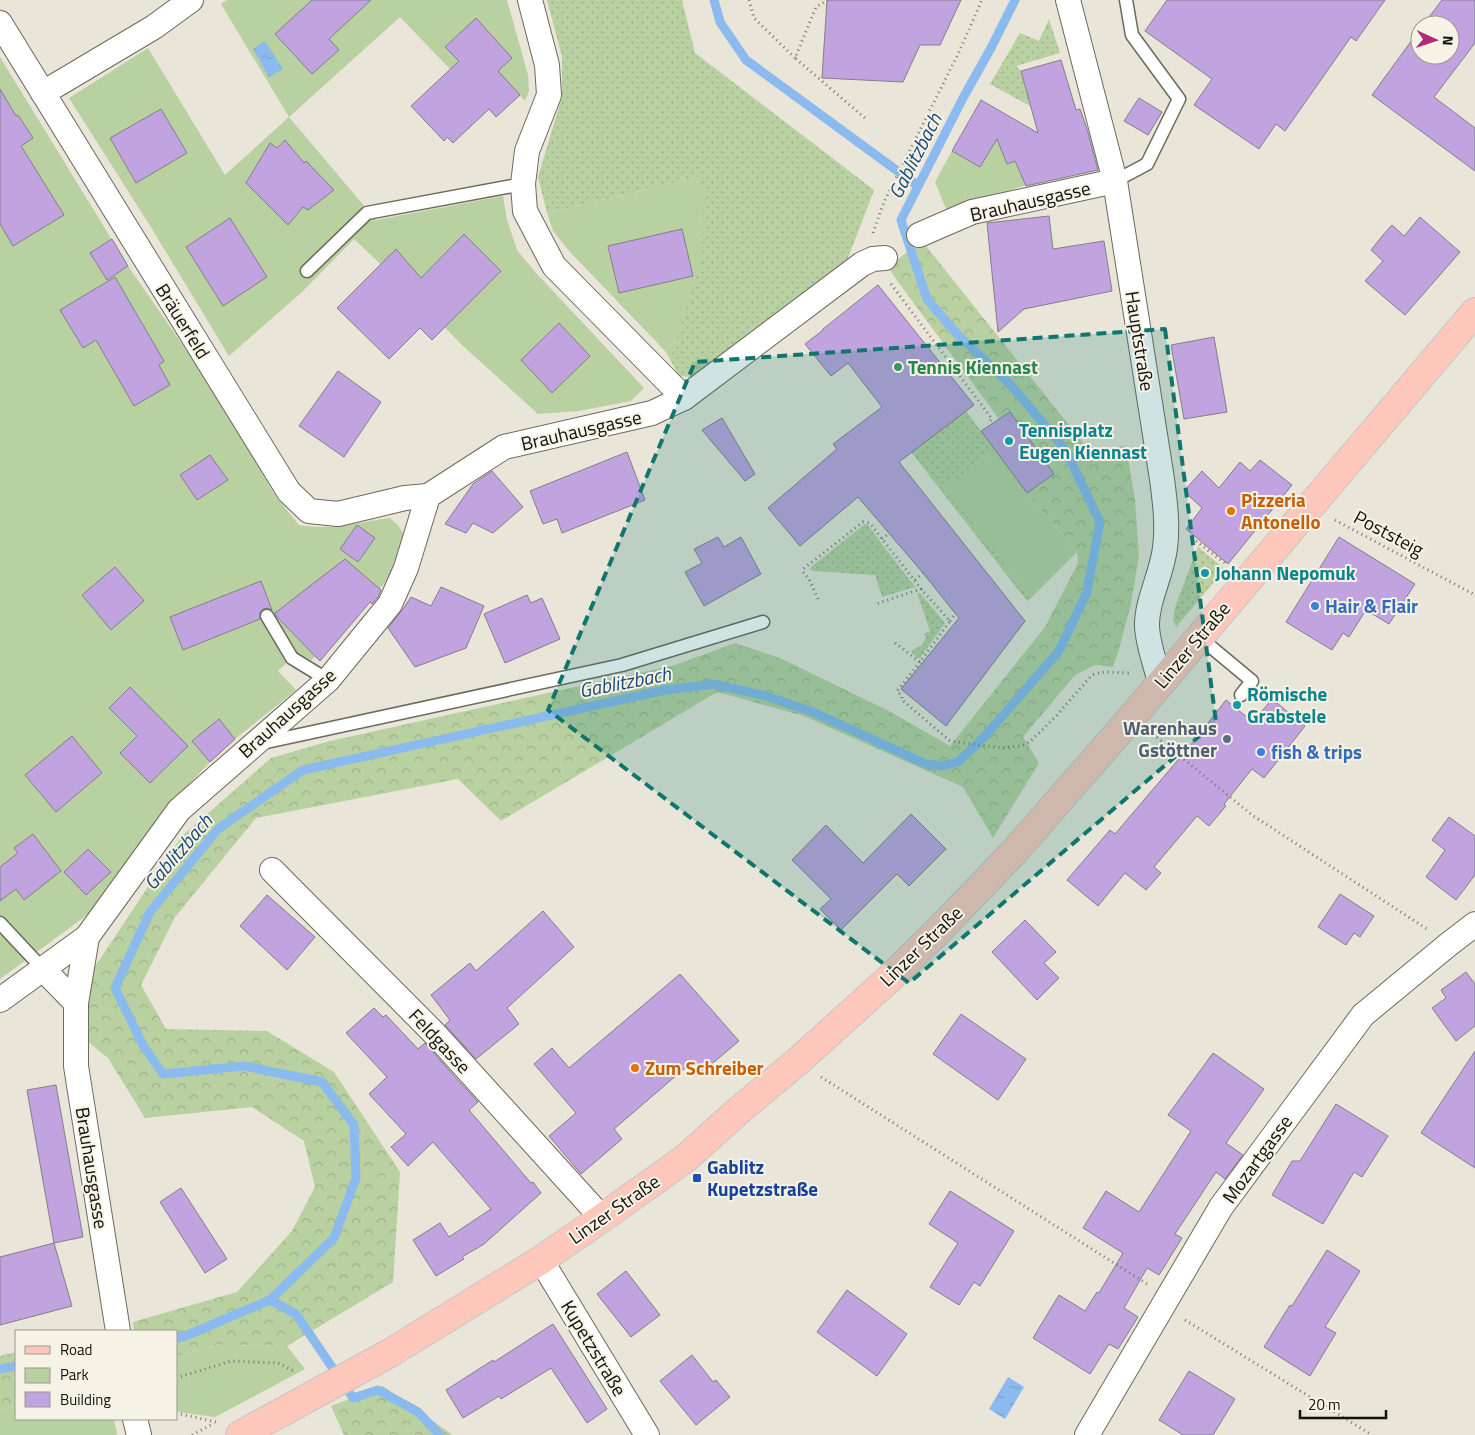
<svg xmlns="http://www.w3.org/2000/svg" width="1475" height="1435" viewBox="0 0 1475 1435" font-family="'Titillium Web',sans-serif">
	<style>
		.grass { fill: url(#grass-dots) }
		.forest { fill: url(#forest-crowns) }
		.green { fill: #b9d0a1 }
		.water { fill: url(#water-ripples) }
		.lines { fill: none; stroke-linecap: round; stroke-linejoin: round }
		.stream { stroke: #8abaee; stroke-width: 9 }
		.building { fill: #c1a3e0; stroke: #837e89 }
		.lane-casing { stroke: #6c695e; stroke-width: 15 }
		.street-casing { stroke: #6c695e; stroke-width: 26 }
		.primary-casing { stroke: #c6c6c5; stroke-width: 30 }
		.path { stroke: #7b7970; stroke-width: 3; stroke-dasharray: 1 4; stroke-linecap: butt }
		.lane { stroke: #fff; stroke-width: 12 }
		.street { stroke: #fff; stroke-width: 24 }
		.primary { stroke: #fec7bb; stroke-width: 28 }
		.marked { fill: #0f766e; fill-opacity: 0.2; stroke: #0f766e; stroke-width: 4; stroke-dasharray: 10 6; stroke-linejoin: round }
		.leisure-dot { fill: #2e9e5b; stroke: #f6f2e5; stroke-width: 2 }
		.culture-dot { fill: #0f9aa8; stroke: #f6f2e5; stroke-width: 2 }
		.food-dot { fill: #e8710a; stroke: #f6f2e5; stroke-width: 2 }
		.shop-dot { fill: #3f7fe0; stroke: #f6f2e5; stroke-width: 2 }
		.service-dot { fill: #5c6f8a; stroke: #f6f2e5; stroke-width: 2 }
		.transit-dot { fill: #1a4fb4; stroke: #f6f2e5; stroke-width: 2 }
		.labels { text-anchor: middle; stroke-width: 4; stroke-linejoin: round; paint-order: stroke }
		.street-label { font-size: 19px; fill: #12110c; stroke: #f6f2e5 }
		.leisure-label { font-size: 19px; font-weight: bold; fill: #27864d; stroke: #f6f2e5; text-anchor: start }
		.culture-label { font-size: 19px; font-weight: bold; fill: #0d838f; stroke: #f6f2e5; text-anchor: start }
		.food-label { font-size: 19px; font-weight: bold; fill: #c56008; stroke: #f6f2e5; text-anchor: start }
		.shop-label { font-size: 19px; font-weight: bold; fill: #366cbe; stroke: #f6f2e5; text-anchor: start }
		.service-label { font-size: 19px; font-weight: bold; fill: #4e5e75; stroke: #f6f2e5; text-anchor: end }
		.transit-label { font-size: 19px; font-weight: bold; fill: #164399; stroke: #f6f2e5; text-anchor: start }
		.water-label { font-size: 20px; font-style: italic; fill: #194a7a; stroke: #f6f2e5 }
	</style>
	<defs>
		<pattern id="grass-dots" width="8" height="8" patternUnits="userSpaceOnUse" patternTransform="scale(1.25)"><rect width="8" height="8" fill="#b9d0a1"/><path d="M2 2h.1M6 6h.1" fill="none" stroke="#9eb289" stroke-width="1.8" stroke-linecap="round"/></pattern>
		<pattern id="forest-crowns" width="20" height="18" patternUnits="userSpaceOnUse" patternTransform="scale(1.25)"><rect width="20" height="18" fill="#b9d0a1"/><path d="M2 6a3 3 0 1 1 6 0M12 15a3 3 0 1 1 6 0" fill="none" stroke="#9eb289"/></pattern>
		<pattern id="water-ripples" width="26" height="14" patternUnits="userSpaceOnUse" patternTransform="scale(1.25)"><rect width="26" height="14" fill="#8abaee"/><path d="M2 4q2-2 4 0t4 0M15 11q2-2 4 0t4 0" fill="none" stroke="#769fcb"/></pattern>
	</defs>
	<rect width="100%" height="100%" fill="#e9e5d8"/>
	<!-- grass -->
	<g class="grass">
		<path d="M547,0h135l13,53 179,137 -29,76 -150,111 -16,-1 -13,-24h7l26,-175 -152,36 -9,-36 24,-80v-40z"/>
		<path d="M1049,19l11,34 -44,13 5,5 9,35 -40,-22 30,-51 19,8z"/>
		<path d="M966,411l29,39 -48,37 83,112 -3,2 -116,-149z"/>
		<path d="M865,524l3,1 7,10 40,52 -33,10 -7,-22 -62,-4 -3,-2 1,-2z"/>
		<path d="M1198,547l27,22 -49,58 -3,-7 2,-13z"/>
		<path d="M917,593h3l25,30 -25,35 -4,-1 -5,-6 11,-6 4,-7 -2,-4 6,-3z"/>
	</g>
	<!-- forest -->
	<g class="forest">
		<path d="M922,241l167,209 37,-4 9,54 4,55 -8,49 -11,42 -7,21 -18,-2 -20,10 -52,62 16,26 -46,75 -30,-51 -159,-71 -87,-24 -216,129 -43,-42 -202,39 -81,99 -34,68 25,44 101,2 67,41 66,100 -7,110 -106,64 -68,-1 -43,11v-25h-42l-1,-9 104,-30 55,-61 23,-44 -11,-46 -52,-34 -107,11 -37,-60 -21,-17 3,-67 92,-138 89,-78 59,-17 345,-76 60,-22 45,15 109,53 61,35 95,-119 33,-64 -1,-11 -50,-59 26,-19 -43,-62 -11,7 -106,-144 -4,-8 5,-5z"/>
		<path d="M16,1352v55l-16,2v-53z"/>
		<path d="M383,1386l67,47 2,2h-108l-13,-29z"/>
	</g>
	<!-- green -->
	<g class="green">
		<path d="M227,0h280l21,75 1,16 -4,10 -5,-6 -24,22 -96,-100 -111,100 87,103 127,-24 4,24 10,30 19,23 108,115 -13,13 -52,10 -41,3 -76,-69 -53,-54 -55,-52 -52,53 -73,64 -77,-127 -83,-131 79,-50 77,127 64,-58 -68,-113z"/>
		<path d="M0,57l128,209 81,117 67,114 23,28c34,6 58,-3 91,-7l8,7 6,10 -2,18 -11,22 -71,86 -5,-4 -4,3 -14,-7 -19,18 18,19 -61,49 -25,23 -50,53 -30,42 -32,50 -98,72z"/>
		<path d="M998,138l9,26 8,-3 11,24 -79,26 -12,-29 17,-31 28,15z"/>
		<path d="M699,177l5,19 -2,61 -29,96 -7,-1 -96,-100 -17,-21 -6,-18z"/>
		<path d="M995,450l32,43 50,59 -47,47 -84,-112z"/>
		<path d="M219,1345l68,1 18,23 -90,48 -31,-4 -8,-2v-55z"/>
		<path d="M16,1407v12h98l3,16h-117v-26z"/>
	</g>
	<!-- water -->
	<g class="water">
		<path d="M265,41l18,28 -14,8 -16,-28z"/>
		<path d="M1008,1377l16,10 -19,32 -16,-10z"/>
	</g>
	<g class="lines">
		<!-- stream -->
		<g class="stream">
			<path d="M714,0l6,22 26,38 172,126"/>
			<path d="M270,1300l26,14 57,84 25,-8 40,22 22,23"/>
			<path d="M176,1338l7,-1 87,-37 64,-62 22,-60 -2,-53 -32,-43 -78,-16 -81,8 -19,-27 -29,-59 35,-76 68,-83 85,-59 362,-80 49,-6 52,12 47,16 113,52 16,2 16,-4 27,-26 74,-85 28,-59 13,-70 -35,-73 -55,-65 -54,-51 -29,-34 -26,-79 62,-122 28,-50 24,-48"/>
			<path d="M0,1369l16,-3"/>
		</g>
	</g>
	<!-- building -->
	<g class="building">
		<path d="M312,0h59l-42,39 10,11 -27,24 -37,-40z"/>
		<path d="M827,0h134l-21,45h-20l-17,37 -81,-4z"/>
		<path d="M1167,0h218l-29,41 -5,-4 -66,94 -9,-7 -17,25 -65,-44 18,-26 -67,-48z"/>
		<path d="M1442,0h33v43l-41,54 41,31v43l-103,-76 48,-66v26h30v-30h-27z"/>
		<path d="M476,18l36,40 -14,13 22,24 -24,22 -7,-8 -36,34 -6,-6 -3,4 -33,-35 48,-45 -14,-14z"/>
		<path d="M1061,60l15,50 4,-1 7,20 11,41 -72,16 -11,-25 -8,3 -10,-25 -17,28 -28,-16 29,-51 57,33 -17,-62z"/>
		<path d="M0,89l16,27 2,-1 15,23 -12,8 43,69 -51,31 -13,-22z"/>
		<path d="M1139,98l23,14 -14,23 -24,-14z"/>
		<path d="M161,109l26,44 -51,30 -26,-45z"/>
		<path d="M285,140l19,23 2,-2 28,29 -26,20 -5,-3 -15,18 -42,-42 24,-40 7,5z"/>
		<path d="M1049,216l4,33 51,-8 8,50 -88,18 -26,23 -11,-109z"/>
		<path d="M1420,217l40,35 -55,63 -40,-34 18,-20 -12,-11 12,-15 9,-10 12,11z"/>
		<path d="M230,218l37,59 -44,29 -37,-59z"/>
		<path d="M682,229l11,47 -74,17 -11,-47z"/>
		<path d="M464,234l37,37 -69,69 -12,-12 -31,31 -52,-51 59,-59 25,29z"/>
		<path d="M112,239l16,27 -21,14 -17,-27z"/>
		<path d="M115,277l49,84 -5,4 11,20 -36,21 -38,-66 -13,8 -23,-38z"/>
		<path d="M878,285l96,120 -75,57 126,159 -79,105 -45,-37 58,-71 -36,-45 -65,-76 -58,49 -32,-38 69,-59 -4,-5 49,-37 -34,-44 -17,13 -26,-32 18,-14v-1z"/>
		<path d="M559,323l31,33 -38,37 -31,-33z"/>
		<path d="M1214,337l13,75 -43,7 -13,-74z"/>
		<path d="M338,371l43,31 -37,55 -45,-31z"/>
		<path d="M1010,412l44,62 -27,19 -46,-62z"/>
		<path d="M722,418l33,56 -10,7 -43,-51z"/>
		<path d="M627,452l18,48 -83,33 -5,-14 -14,5 -13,-33z"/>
		<path d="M210,455l18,25 -31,20 -17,-25z"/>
		<path d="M1260,460l32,25 -64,79 -42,-35 16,-21 -18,-17 18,-20 17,17 21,-26 10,9z"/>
		<path d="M492,471l31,36 -30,26 -20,-10 -7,10 -21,-9 28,-40z"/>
		<path d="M357,525l18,13 -17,24 -18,-13z"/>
		<path d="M718,537l6,10 17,-10 20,37 -57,32 -19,-34 17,-9 -8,-14z"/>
		<path d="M1339,537l76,47 -26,40 -23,-14 -17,27 -6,-4 -11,17 -46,-28z"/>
		<path d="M345,559l36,31 -3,7 -6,7 -2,-2 -50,59 -43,-44 -2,-4z"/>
		<path d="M115,567l29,34 -33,29 -29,-35z"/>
		<path d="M261,581l11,29 -5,-2 -4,1 -3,3v7l-77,31 -13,-33z"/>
		<path d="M441,587l43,19 -18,42 -51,19 -27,-39 15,-19 8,-12 20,9z"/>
		<path d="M527,595l4,8 11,-5 18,41 -55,24 -21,-49z"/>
		<path d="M130,687l58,59 -38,37 -30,-30 17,-17 -28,-28z"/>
		<path d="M1272,699l33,27 -41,52 -12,-9 -28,35 2,2 -17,20 -12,-10 -43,51 7,6 -15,17 -21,-17 -27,33 -31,-26 43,-50 5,4 74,-87 37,-47 27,22z"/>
		<path d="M219,719l16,20 -25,23 -18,-21z"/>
		<path d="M72,736l30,37 -46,39 -31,-37z"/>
		<path d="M911,814l35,35 -37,37 -12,-12 -56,56 -21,-21 11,-10 -39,-39 34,-35 37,38z"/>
		<path d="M1449,817l26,19v39l-19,25 -30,-23 19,-27 -13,-10z"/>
		<path d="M33,834l28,37 -37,29 -8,-11 -16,12v-34l18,-14 -4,-5z"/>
		<path d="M88,849l23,23 -25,23 -22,-23z"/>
		<path d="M1340,894l34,22 -14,21 -6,-4 -8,12 -28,-18z"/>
		<path d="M267,895l48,42 -28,33 -47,-44z"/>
		<path d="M543,911l31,36 -67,61 12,16 -43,35 -31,-34 5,-5 -19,-25 39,-32 6,8z"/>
		<path d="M1025,920l31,32 -12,11 15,15 -22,22 -45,-48z"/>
		<path d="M1466,972l9,12v42l-19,15 -24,-33 14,-10 -5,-8z"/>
		<path d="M680,974l59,67 -38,32 -9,-11 -78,67 8,10 -41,35 -32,-38 27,-23 -42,-49 18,-16 17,20z"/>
		<path d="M374,1008l9,9 3,-2 32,34 7,-6 29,33 24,26 -9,8 62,73 2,-1 8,11 -57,51 -22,13 2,2 -28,17 -23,-36 27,-17 9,14 42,-28 -58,-67 -25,24 -17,-19 15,-13 -37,-40 18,-17 -41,-44z"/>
		<path d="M961,1014l65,45 -28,41 -65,-46z"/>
		<path d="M1475,1051v117l-54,-35z"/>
		<path d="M1213,1053l51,36 -38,54 17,12 -18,24 -9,-7 -41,62 7,4 -23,37 -12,-7 -23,40 14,9 -20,32 -9,-5 -19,30 -57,-36 26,-43 26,16 12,-19 2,1 24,-40 -40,-25 23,-37 33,21 52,-81 -23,-16z"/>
		<path d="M56,1085l27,152 -29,6 -27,-153z"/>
		<path d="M1336,1104l52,32 -26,41 -8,-5 -31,52 -51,-29 20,-34h8z"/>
		<path d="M181,1188l46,71 -22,14 -45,-71z"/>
		<path d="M950,1191l64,40 -34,55 -6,-4 -15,23 -29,-18 28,-44 -29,-19z"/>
		<path d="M54,1243l18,63 -72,19v-68z"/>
		<path d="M1327,1250l33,21 -35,56 11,6 -26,43 -46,-29 26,-42 2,1z"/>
		<path d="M626,1271l34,44 -29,22 -34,-43z"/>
		<path d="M847,1290l60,44 -30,42 -60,-44z"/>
		<path d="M553,1324l54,85 -20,14 -36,-55 -50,31 -2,-3 -36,22 -17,-28 47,-30 1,2z"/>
		<path d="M692,1355l21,27 3,-2 14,17 -34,28 -36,-44z"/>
		<path d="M1189,1371l46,28 -22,36h-30l-24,-15z"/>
	</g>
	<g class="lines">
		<!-- lane casing -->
		<g class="lane-casing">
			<g id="lane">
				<path d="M1115,181l32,-17 32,-65 -47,-64 -6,-35"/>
				<path d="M307,271l60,-58 156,-29"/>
				<path d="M267,616l25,42 36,22"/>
				<path d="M1199,637l53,44 -11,14"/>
				<path d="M262,743l360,-78 141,-43"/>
				<path d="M0,923l43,46"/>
			</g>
		</g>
		<!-- street casing -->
		<g class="street-casing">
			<g id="street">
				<path d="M530,0l17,65 2,30 -22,56 -4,33 2,27 29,55 130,132"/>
				<path d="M1068,0l47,181 47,298c3,23 6,46 3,69 -3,26 -19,54 -18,79 1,19 9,38 13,56"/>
				<path d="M0,23l289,469 20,19 29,3 67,-16 23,-2"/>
				<path d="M43,93l111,-66 37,-27"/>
				<path d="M919,235l53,-23 143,-31"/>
				<path d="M272,870l163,164 167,184"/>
				<path d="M43,969l33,34"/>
				<path d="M0,1000l87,-63"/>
				<path d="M541,1260l106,175"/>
				<path d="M118,1331l-42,-265v-63l11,-66 92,-127 149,-130 62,-76 16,-36 22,-72 76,-49 148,-34 32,-15 178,-134 11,-5 12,-1"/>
				<path d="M135,1419l4,16"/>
				<path d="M1087,1435l134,-228 142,-192 86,-71 26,-20"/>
			</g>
		</g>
		<!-- primary casing -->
		<g class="primary-casing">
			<path id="primary" d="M240,1435l150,-82 151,-93 61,-42 84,-60 51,-46 60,-50 92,-83 50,-49 75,-78 118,-135 343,-405"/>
		</g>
		<!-- path -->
		<g class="path">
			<path d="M749,0l5,18 41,40"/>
			<path d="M828,0l-12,7 -21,51 70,60"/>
			<path d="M873,233l11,-31 75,-150 23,-52"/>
			<path d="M891,284l101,135 -5,4"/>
			<path d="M1335,520l140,75"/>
			<path d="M1192,538l33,25"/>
			<path d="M882,539l7,-6"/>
			<path d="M915,580l8,-7"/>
			<path d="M818,599l-9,-20 -6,-7v-3l60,-47 6,1 3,3 49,63 -45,15"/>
			<path d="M950,621l5,-7"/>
			<path d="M895,643l25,19 30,-41 -29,-32"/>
			<path d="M920,662l-23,29 5,5v4l48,41 52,7 19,-2 9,-4 27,-27 35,-40c13,-5 24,-2 37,-2"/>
			<path d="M1153,734l99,81 175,114"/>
			<path d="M821,1077l326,207"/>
			<path d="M1185,1320l187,115"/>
			<path d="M176,1378l55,-17 47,2 18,9"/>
			<path d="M176,1413l40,9"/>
			<path d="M192,1435l21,-11"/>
		</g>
		<!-- lane -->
		<use href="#lane" class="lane"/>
		<!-- street -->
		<use href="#street" class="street"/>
		<!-- primary -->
		<use href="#primary" class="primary"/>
	</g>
	<!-- marked area -->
	<path class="marked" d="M1165,329l51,393 -307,261 -361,-273 147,-348z"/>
	<!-- markers -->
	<circle class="leisure-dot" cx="898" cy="367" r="5"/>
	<g class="culture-dot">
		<circle cx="1009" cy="441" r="5"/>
		<circle cx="1205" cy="573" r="5"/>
		<circle cx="1237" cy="705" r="5"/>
	</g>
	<g class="food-dot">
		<circle cx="1231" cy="511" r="5"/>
		<circle cx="635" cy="1068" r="5"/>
	</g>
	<g class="shop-dot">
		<circle cx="1315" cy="606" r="5"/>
		<circle cx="1261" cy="752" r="5"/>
	</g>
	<circle class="service-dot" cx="1227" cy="739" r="5"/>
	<rect class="transit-dot" x="692" y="1173" width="10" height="10" rx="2.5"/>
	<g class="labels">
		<!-- street labels -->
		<g class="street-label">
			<text transform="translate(1030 201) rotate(-13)" y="7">Brauhausgasse</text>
			<text transform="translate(183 321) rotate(58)" y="7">Bräuerfeld</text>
			<text transform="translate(1140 341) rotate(81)" y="7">Hauptstraße</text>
			<text transform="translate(581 430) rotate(-13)" y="7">Brauhausgasse</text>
			<text transform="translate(1389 533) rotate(28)" y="7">Poststeig</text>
			<text transform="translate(1192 645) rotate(-50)" y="7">Linzer Straße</text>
			<text transform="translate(287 713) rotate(-42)" y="7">Brauhausgasse</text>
			<text transform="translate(921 946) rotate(-44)" y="7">Linzer Straße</text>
			<text transform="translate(440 1041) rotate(47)" y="7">Feldgasse</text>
			<text transform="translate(1257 1159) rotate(-54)" y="7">Mozartgasse</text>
			<text transform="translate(92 1168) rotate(81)" y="7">Brauhausgasse</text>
			<text transform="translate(614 1209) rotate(-35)" y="7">Linzer Straße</text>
			<text transform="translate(594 1348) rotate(59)" y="7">Kupetzstraße</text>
		</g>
		<!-- leisure labels -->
		<g class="leisure-label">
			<text x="908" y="374">Tennis Kiennast</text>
		</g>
		<!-- culture labels -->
		<g class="culture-label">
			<text x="1019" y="437">Tennisplatz<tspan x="1019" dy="22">Eugen Kiennast</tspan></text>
			<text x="1215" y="580">Johann Nepomuk</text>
			<text x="1247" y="701">Römische<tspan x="1247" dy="22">Grabstele</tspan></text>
		</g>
		<!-- food labels -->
		<g class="food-label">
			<text x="1241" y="507">Pizzeria<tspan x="1241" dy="22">Antonello</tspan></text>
			<text x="645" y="1075">Zum Schreiber</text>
		</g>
		<!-- shop labels -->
		<g class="shop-label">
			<text x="1325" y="613">Hair &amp; Flair</text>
			<text x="1271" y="759">fish &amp; trips</text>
		</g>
		<!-- service labels -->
		<g class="service-label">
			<text x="1217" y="735">Warenhaus<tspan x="1217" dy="22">Gstöttner</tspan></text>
		</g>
		<!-- transit labels -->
		<g class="transit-label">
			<text x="707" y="1174">Gablitz<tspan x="707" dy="22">Kupetzstraße</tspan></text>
		</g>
		<!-- water labels -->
		<g class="water-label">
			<text transform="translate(915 156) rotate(-63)" y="7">Gablitzbach</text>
			<text transform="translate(625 682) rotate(-11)" y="7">Gablitzbach</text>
			<text transform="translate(178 852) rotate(-49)" y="7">Gablitzbach</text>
		</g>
	</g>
	<!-- legend -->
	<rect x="15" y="1330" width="162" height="90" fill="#f6f2e5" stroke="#9b988e"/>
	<rect x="25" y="1346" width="25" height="8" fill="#fec7bb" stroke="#9b988e"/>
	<text x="60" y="1355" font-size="15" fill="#12110c">Road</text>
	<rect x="25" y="1368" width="25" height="15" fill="#b9d0a1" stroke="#9b988e"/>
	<text x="60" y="1380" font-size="15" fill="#12110c">Park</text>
	<rect x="25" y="1392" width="25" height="15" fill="#c1a3e0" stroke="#9b988e"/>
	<text x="60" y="1405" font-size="15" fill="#12110c">Building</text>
	<!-- north arrow -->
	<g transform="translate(1435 40) rotate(93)"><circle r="24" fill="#f6f2e5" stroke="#9b988e"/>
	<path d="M0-4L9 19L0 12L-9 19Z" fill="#b02c74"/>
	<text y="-8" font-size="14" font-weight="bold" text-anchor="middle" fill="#12110c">N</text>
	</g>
	<!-- scale -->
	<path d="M1300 1410v8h86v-8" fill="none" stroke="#12110c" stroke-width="2.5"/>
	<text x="1308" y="1410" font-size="15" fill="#12110c" stroke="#f6f2e5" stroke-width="4" paint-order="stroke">20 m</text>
</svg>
